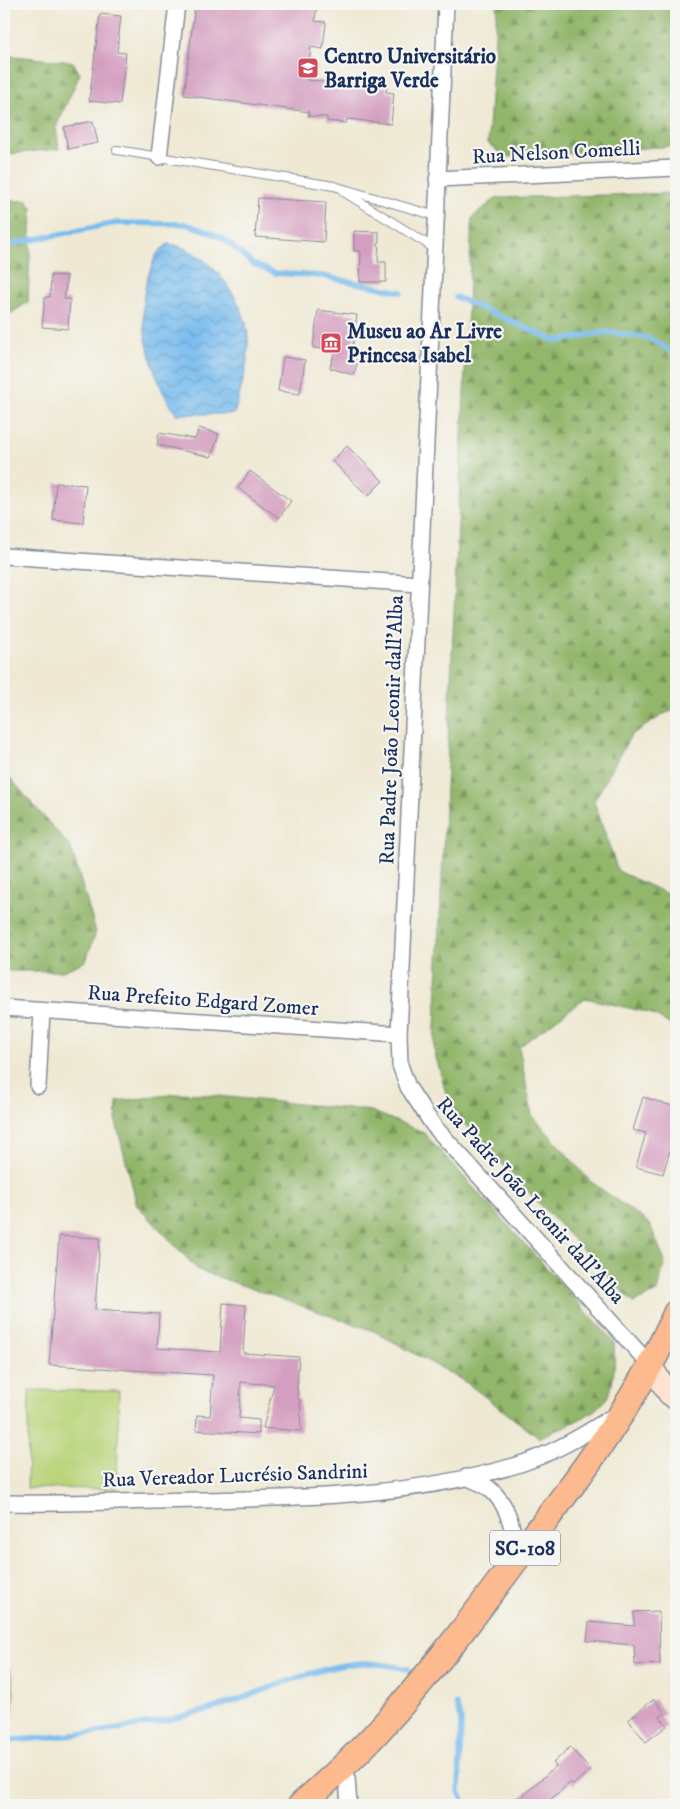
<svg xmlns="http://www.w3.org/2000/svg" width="680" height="1809" viewBox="0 0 680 1809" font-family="'IM FELL DW Pica',serif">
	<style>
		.grass { fill: #b9d47a; stroke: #6a826c }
		.forest { fill: url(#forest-firs); stroke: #567264 }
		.water { fill: url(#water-waves); stroke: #4a76a6 }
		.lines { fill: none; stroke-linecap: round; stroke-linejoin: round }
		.stream { stroke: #78bcee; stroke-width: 5.5 }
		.building { fill: #d49ec0 }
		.lane-casing { stroke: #858c99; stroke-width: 10 }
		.street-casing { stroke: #858c99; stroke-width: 18 }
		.secondary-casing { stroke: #858c99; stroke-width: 24 }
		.primary-casing { stroke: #858c99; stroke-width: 28 }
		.lane { stroke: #fff; stroke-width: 8 }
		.street { stroke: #fff; stroke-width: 15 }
		.secondary { stroke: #fee3d2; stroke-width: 21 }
		.primary { stroke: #fcba8e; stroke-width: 25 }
		.labels { text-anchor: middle; stroke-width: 4.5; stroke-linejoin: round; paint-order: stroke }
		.shield { fill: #f6f6f2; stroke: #5d6b8a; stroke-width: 1 }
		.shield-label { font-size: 20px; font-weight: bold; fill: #1b2f5e }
		.poi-label { font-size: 21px; font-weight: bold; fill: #1b2f5e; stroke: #f6f6f2; text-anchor: start }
		.street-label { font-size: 21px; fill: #1b2f5e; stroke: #f6f6f2 }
	</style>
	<defs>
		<pattern id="forest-firs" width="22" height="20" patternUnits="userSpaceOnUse" patternTransform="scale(1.25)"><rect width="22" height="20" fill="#92b66a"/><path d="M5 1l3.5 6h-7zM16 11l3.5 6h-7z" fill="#76945a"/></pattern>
		<pattern id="water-waves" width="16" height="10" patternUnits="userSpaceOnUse" patternTransform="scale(1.25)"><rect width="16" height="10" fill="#78bcee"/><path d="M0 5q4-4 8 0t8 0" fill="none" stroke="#6299c4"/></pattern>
	</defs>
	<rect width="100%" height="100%" fill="#f6f6f2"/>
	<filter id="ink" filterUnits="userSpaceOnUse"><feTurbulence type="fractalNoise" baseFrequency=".02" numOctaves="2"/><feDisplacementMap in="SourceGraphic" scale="10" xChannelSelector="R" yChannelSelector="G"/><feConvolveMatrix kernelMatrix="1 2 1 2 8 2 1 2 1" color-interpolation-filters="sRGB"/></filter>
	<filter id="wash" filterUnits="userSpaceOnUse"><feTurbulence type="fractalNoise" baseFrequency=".0096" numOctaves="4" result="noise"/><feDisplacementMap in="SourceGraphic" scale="20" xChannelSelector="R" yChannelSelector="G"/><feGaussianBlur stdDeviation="1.12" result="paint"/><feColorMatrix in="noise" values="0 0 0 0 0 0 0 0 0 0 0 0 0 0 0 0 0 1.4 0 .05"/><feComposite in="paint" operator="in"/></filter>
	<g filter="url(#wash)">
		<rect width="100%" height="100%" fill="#efe9d4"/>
		<!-- grass -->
		<g class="grass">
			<path d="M29,1390l90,1 -2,98 -90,-1z"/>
			<path d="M4,1662c13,11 11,46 6,62 -1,3 -4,7 -6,10z"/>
		</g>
		<!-- forest -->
		<g class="forest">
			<path d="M497,4h179v142l-171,11 -17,-14z"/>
			<path d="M4,55l69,7 7,12 -24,53 3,22 -50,5 -5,6z"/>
			<path d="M676,193v517l-10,3 -35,22 -37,66 24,70 58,27v130l-26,-15 -65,-15 -66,49 13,68 58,66 60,43 15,38 -8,30 -24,11 -174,-185 -13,-24 -12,-44 38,-832 24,-20z"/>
			<path d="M4,195l3,5 20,1 5,7 -4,94 -24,16z"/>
			<path d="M4,771l67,77 25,84 -10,29 -23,10h-59z"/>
			<path d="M187,1093l184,18 52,21 191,210c1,15 1,46 -8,57 -16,20 -45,28 -67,39l-72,-55 -93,-52 -176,-61 -61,-65 -21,-83 1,-21z"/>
		</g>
		<!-- water -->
		<path class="water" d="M168,244c39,4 79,56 80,94 1,25 -7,52 -14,76h-58c-5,-9 -11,-17 -15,-27 -15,-36 -26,-80 -10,-119 2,-4 3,-10 6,-14 2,-4 8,-7 11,-10z"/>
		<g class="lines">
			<!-- stream -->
			<g class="stream">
				<path d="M4,248l7,-4 105,-21 69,1 24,8 15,7 29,25 22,9 47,3 79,16"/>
				<path d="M456,297l100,44 51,-9 42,6 27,16"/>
				<path d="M456,1705l5,15 -2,72 7,13"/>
				<path d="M4,1741c68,-5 137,-12 203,-31 48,-13 106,-45 156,-47 14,-1 31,4 45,6"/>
			</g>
		</g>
		<g id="blocks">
			<!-- building -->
			<g class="building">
				<path d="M195,4h122l-2,17 11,1 -3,27 -12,-2 -4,33 80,7 -1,5 8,1 -3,31 -44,-5 -1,4 -19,-2v-4l-19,-1 1,-4 -125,-17z"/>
				<path d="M100,14l21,2 -4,36 9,1 -6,51 -31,-3z"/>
				<path d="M93,121l5,22 -30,6 -4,-22z"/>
				<path d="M258,198l68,4 -2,40 -69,-5z"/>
				<path d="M354,231l25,1 -1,30h8v20h-26l1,-31h-7z"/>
				<path d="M51,275l16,1 -3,23h6l-2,30 -26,-2 3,-30h5z"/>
				<path d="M318,310l39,5 -6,43 7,2 -4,15 -24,-7 5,-18 -22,-2z"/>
				<path d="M283,357l22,3 -5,34 -22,-3z"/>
				<path d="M199,428l20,6 -8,23 -54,-12 2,-12 36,6z"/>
				<path d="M347,446l36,35 -15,15 -36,-35z"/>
				<path d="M250,471l41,30 -12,17 -41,-30z"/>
				<path d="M56,483l30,2 -3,38 -30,-3z"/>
				<path d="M643,1097l33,10v23l-13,44 -27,-7 10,-34 -13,-3z"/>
				<path d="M59,1236l41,2 -5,72 64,4 -2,34 63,4 3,-49 23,2 -3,48 56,4 -2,32 1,9 2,2 1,31 -38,-3 11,-43 -33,-3 -2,36 20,2v14l-63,-4 1,-15 13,1 3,-41 -164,-10z"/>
				<path d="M659,1611l1,53 -25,1 -1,-20 -47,-4 2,-19 45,4v-14z"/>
				<path d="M654,1699l11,14 -5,4 7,9 -21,16 -18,-22z"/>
				<path d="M570,1747l20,23 -17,15 -2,-3 -27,23h-32l44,-39 -3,-3z"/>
			</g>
		</g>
	</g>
	<g filter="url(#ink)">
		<use href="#blocks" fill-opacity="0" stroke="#858c99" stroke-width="1"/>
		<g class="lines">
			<!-- lane casing -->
			<g class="lane-casing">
				<g id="lane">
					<path d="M117,150l217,36 102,30"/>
					<path d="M344,192l90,56"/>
				</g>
			</g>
			<!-- street casing -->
			<g class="street-casing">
				<g id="street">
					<path d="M446,4l-47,1030 1,31 8,22 25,38 218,241"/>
					<path d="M159,157l18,-153"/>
					<path d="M437,179l239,-11"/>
					<path d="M4,556l415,28"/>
					<path d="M4,1008l395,26"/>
					<path d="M38,1086l4,-75"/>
					<path d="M466,1477c8,4 19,7 25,13 20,18 23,44 26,69"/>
					<path d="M4,1503c65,1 131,-2 197,-3 106,-2 213,-4 316,-35 35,-11 67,-30 98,-50"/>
					<path d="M346,1764l3,41"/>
				</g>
			</g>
			<!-- secondary casing -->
			<g class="secondary-casing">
				<path id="secondary" d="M651,1366l18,28 7,5"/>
			</g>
			<!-- primary casing -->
			<g class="primary-casing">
				<path id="primary" d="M301,1805c27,-24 55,-49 79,-76 53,-58 100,-121 147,-184 56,-73 112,-148 149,-232"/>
			</g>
			<!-- lane -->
			<use href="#lane" class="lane"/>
			<!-- street -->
			<use href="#street" class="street"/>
			<!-- secondary -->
			<use href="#secondary" class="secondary"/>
			<!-- primary -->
			<use href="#primary" class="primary"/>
		</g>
	</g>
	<!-- icons -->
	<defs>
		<g id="university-square" transform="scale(1.125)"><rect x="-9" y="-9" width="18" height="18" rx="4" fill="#d1495b" stroke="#f6f6f2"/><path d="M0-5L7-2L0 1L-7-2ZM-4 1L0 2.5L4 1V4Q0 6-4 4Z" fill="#fff"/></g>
		<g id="museum-square" transform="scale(1.125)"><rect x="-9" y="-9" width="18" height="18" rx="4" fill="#d1495b" stroke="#f6f6f2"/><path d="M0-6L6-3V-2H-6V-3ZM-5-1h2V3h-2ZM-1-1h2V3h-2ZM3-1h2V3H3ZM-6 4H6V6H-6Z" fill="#fff"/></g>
	</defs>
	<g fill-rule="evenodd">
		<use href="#university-square" x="308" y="68"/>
		<use href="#museum-square" x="331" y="343"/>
	</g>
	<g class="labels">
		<!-- shield labels -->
		<rect class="shield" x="490" y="1530.5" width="70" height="35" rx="4"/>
		<g class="shield-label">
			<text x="525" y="1555">SC-108</text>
		</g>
		<!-- poi labels -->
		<g class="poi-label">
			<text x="324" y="63">Centro Universitário<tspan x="324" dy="24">Barriga Verde</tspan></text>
			<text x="347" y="338">Museu ao Ar Livre<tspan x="347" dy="24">Princesa Isabel</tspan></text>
		</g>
		<!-- street labels -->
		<g class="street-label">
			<text transform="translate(556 152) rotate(-3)" y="7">Rua Nelson Comelli</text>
			<text transform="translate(391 730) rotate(-88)" y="7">Rua Padre João Leonir dall'Alba</text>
			<text transform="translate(203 1000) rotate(4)" y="7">Rua Prefeito Edgard Zomer</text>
			<text transform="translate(531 1200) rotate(48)" y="7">Rua Padre João Leonir dall'Alba</text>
			<text transform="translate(235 1475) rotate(-2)" y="7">Rua Vereador Lucrésio Sandrini</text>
		</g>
	</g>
	<!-- margin -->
	<rect width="680" height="1809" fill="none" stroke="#f6f6f2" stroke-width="20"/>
</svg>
